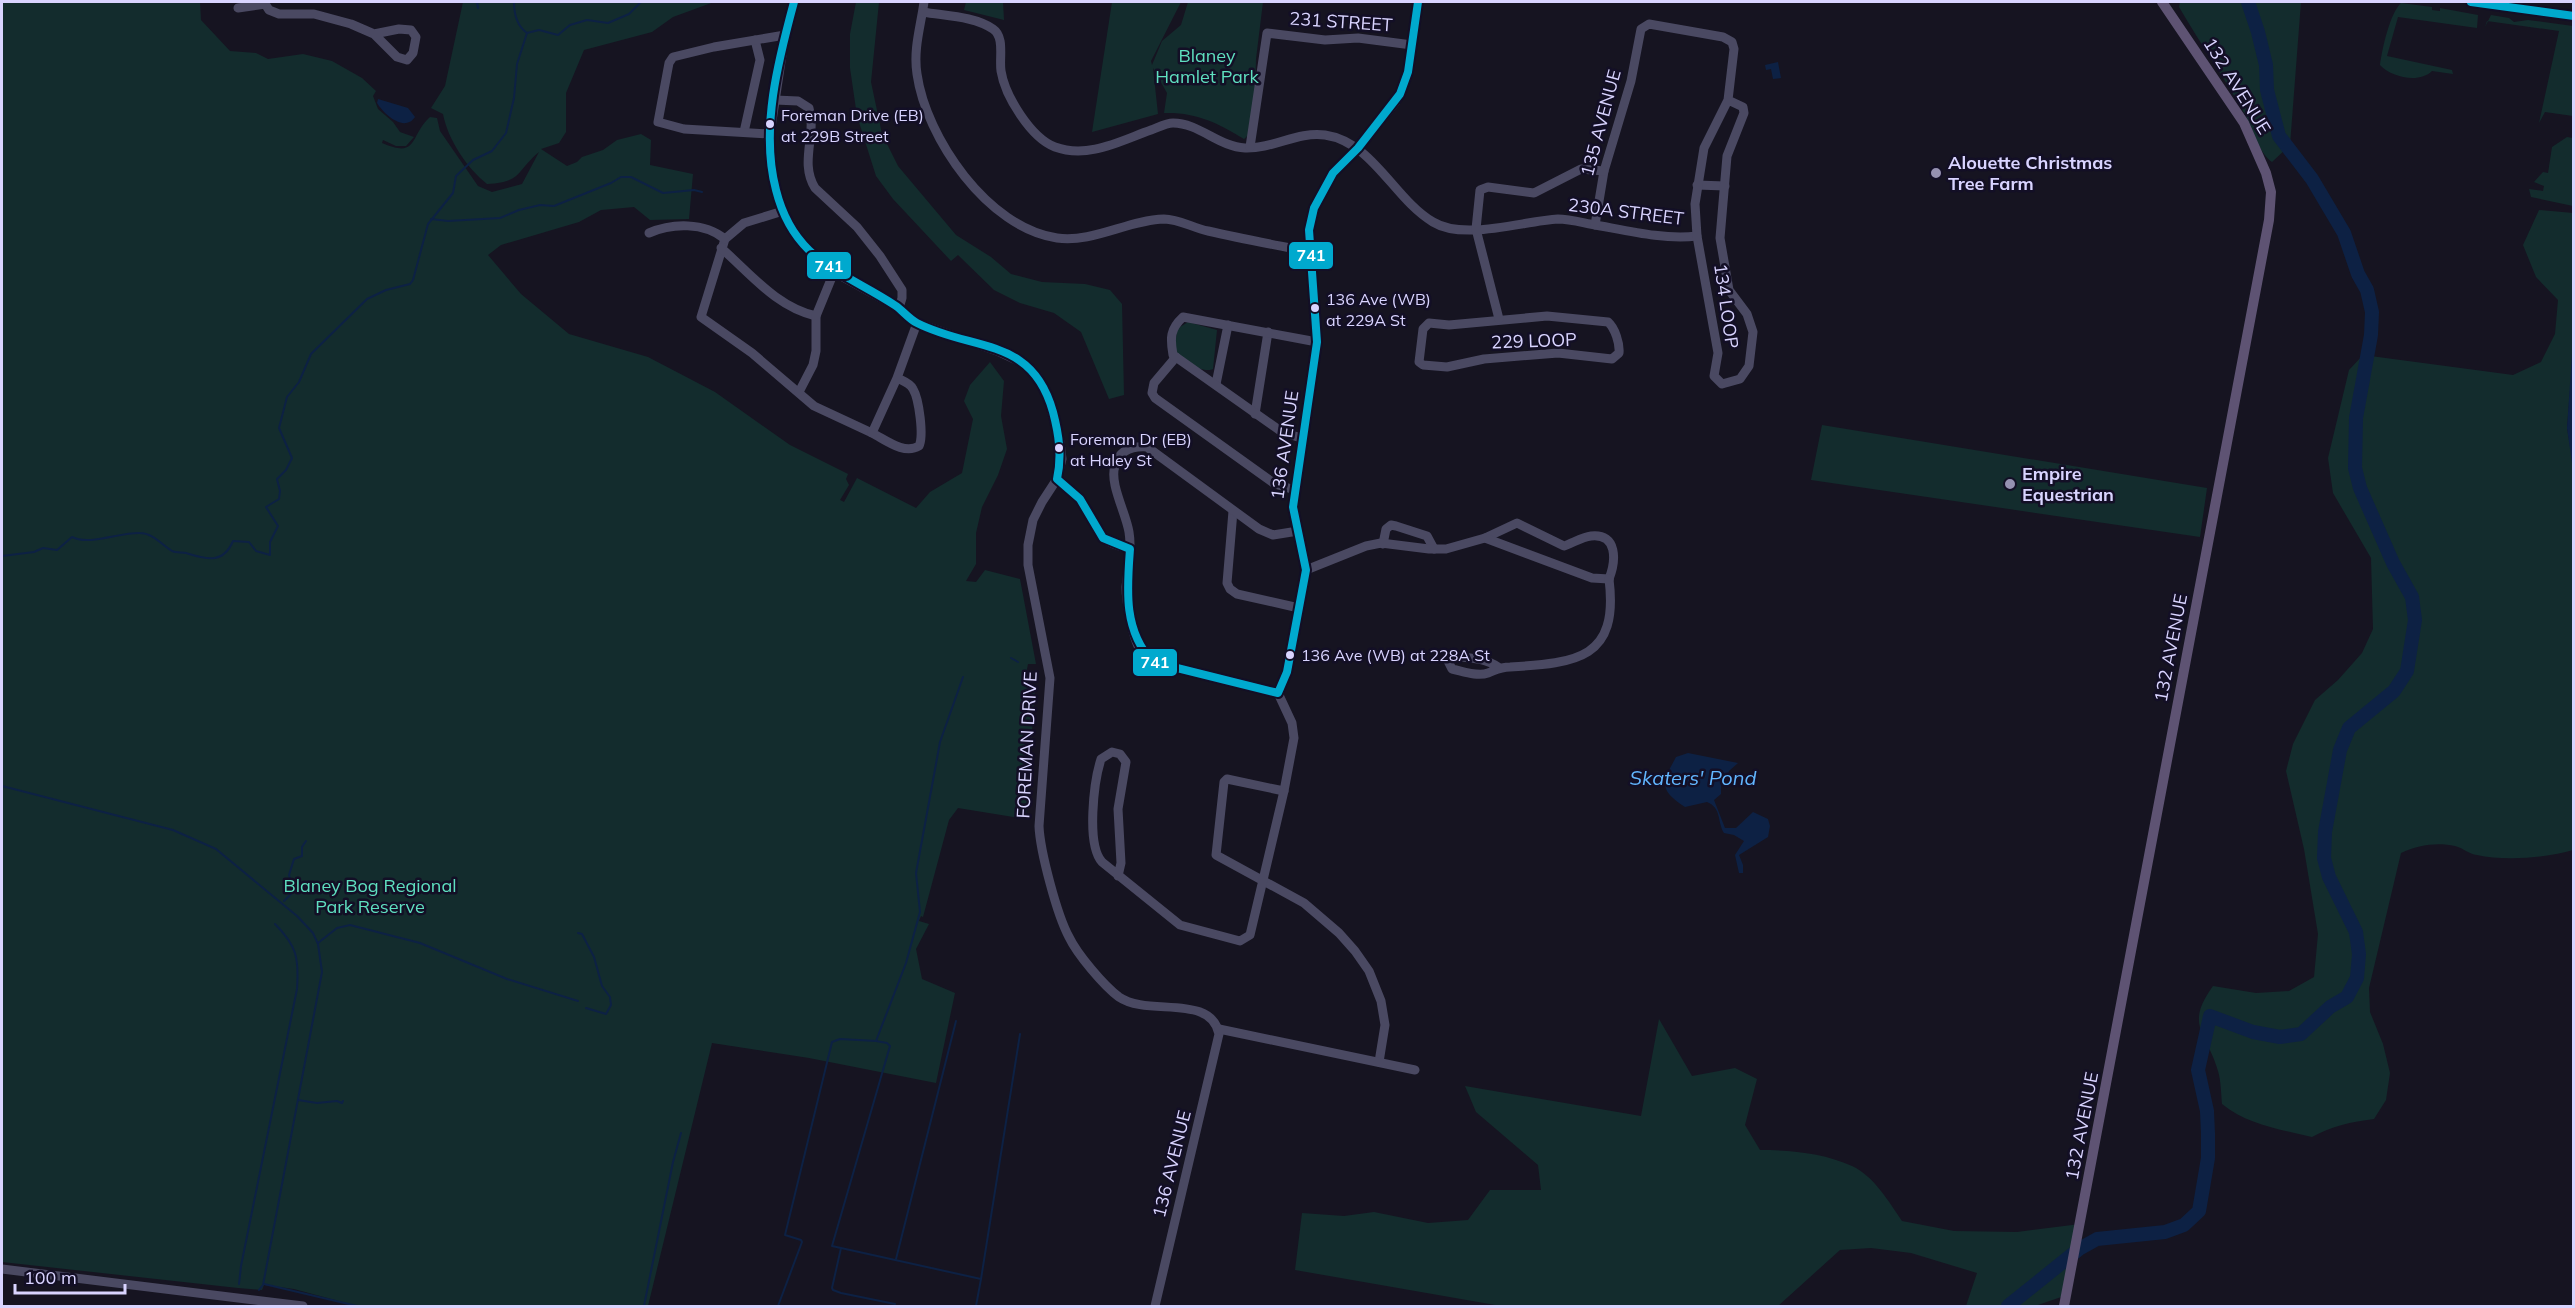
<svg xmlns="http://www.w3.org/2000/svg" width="2575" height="1308" viewBox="0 0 2575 1308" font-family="Mulish,sans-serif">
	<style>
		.green { fill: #132c2d }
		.water { fill: #0d2144 }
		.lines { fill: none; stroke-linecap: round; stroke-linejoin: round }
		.stream { stroke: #0d2144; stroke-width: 2 }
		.river { stroke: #0d2144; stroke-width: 14 }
		.minor { stroke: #4a4962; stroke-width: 9 }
		.major { stroke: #5e5373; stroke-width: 10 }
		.bus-1-casing { stroke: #130f26; stroke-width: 12 }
		.bus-1 { stroke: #00a9ce; stroke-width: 8 }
		.bus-dot { fill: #d9d4ff; stroke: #130f26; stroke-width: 2 }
		.poi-dot { fill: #9591b1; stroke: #130f26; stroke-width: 2 }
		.labels { text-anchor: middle; stroke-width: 5; stroke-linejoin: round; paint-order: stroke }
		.bus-label { font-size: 16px; fill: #d9d4ff; stroke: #130f26; text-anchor: start }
		.street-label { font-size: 18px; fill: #d9d4ff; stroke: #130f26 }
		.park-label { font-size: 18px; fill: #5fe0c0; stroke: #130f26 }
		.poi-label { font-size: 18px; font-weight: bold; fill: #d9d4ff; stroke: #130f26; text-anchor: start }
		.water-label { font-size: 20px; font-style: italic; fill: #62b6ff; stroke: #130f26 }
		.line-badge { stroke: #130f26; stroke-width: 2 }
		.badge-label { font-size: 16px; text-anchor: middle; font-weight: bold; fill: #fff }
	</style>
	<rect width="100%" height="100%" fill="#161421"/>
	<!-- green -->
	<g class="green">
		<path d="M2,2h198l1,18 29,31 26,2 12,6 35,-5 29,7 30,17 14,13 -3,5 5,13 15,13 7,10 14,5 -8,9h-10l-13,-6 -1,3c37,16 27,-7 48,-26l7,1 3,13 38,55 14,6 30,-8 17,-32c-23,19 -16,30 -52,32 -20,-16 -39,-44 -44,-70l-12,-6 14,-22 18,-84h251l-41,15 -21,15 -68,18 -18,43v39l-7,11 -18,6 26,17 10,-4 5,-5 21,-7 14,-10 24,-6 10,6 -1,25 43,9 -4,45 -39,1 -16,-13 -33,3 -22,12 -78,23 -13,10 33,39 48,40 79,23 67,35 75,53 58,29 -2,5 3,6 -9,15 4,2 13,-24 59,30 14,-16 32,-19 11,-54 -9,-18 6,-16 20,-23 14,19 -3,35 6,33 -9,26 -16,32 -6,26v31l-10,17 10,1 9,-12 35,9 16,85h-8l-2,10 2,10 7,4 -9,131 -68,-11 -9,12 -26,97 -2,-1 -2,5 10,3 -13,25 6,30 33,14 -19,90 -127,-25 -97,-15 -64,263h-291l-63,-17 -30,-4 -2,5 -24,-2 -236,-26z"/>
		<path d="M856,2h23l-8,80 11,52 16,32 58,69 35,22 20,17 31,8 43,2 25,6 12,14 2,91 -15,4 -28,-67 -27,-19 -34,-10 -26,-13 -36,-35 -7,6 -58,-62 -17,-23 -19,-60 -7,-48v-34z"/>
		<path d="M966,2h37l1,18 -40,-10z"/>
		<path d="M1112,2h69l-30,59 1,4 10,-24 19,-16 7,-23h75l-7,57 -2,71 -10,9c-26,-16 -48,-27 -80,-26l3,-20 -14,-25 5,46 -66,18z"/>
		<path d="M2180,2h121l-11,143 -18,17c-13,-9 -18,-30 -25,-44 -21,-38 -46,-73 -68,-111z"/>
		<path d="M2401,3l31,4v3l8,1v-3l38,7 -1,13 -79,-11 -11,39 65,14 1,4 -21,-3c-13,13 -41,6 -52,-6 2,-16 10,-52 21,-62z"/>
		<path d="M2491,15l18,3 5,4 14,-2 45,6v90l-28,-4 -6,11 20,-92 -72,-10 -2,6z"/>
		<path d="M2567,137l6,1v68l-42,-9 -2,-8 14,2 1,-5 -10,-4 9,-10 5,1 4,-26z"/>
		<path d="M2539,210l34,3 1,126 -7,89 7,42 -1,380c-26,8 -69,11 -96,5 -8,-1 -14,-7 -22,-9 -18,-4 -37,-1 -54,7l-32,135 1,24 13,32 7,29 -4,27 -12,19c-23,3 -42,7 -62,18 -33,-8 -64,-12 -90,-33 -1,-11 -1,-23 -4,-33 -11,-39 -34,-45 -5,-85l43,7 33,-2 25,-14 4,-43 -14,-85 -18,-78 7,-27 22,-44 23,-20 24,-27 11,-24 -2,-71 -38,-65 -5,-35 21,-88 14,-15 150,20 28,-13 14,-28 3,-34 -22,-23 -13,-32z"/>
		<path d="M1188,322l29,8 -4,39c-9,5 -34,-8 -37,-19 -2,-6 1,-15 1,-21z"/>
		<path d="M1822,425l385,63 -7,49 -389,-57z"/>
		<path d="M1659,1019l33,57 43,-8 22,11 -12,46 15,25c31,0 64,3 92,16 22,10 37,36 50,55l52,10 63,1 63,-8 -13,71 -32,11h-69l11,-33 -66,-20 -40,-5 -31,2 -62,56h-277l-206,-36 7,-57 42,3 30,-4 54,11 40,-3 22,-30h51l-3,-25 -62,-53 -11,-26 176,30z"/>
	</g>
	<!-- water -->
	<g class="water">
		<path d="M1778,62l3,16 -8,1 -2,-10 -5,1 -1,-5z"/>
		<path d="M378,99l30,9 7,9c-11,16 -31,-3 -38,-14z"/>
		<path d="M2573,339v131l-6,-42z"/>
		<path d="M1688,753l50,10 -9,8 -3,9 -5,5v9l-7,6 11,28h11l17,-16 15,7 2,7 -2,11 -29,18 4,10v8h-4l-4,-18 9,-14 -10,-6 -10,-2c-7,-11 -2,-25 -17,-31l-22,5c-27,-18 -23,-24 -9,-50z"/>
	</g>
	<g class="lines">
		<!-- stream -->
		<g class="stream">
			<path d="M477,2l1,6"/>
			<path d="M514,2c0,11 3,24 13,31"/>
			<path d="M431,219l17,2 52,-3 19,-8 21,-5 14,1 57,-23 10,-6h10l32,16 31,-3 8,2"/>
			<path d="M2,556l32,-4 9,-4 14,2 15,-13c17,9 49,-5 68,-4 13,0 22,12 32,18 4,2 10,1 14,2 19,6 37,12 47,-12l16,1 7,9 14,4v-13l8,-16 -12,-19 13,-8 1,-8 -3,-12 9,-9 6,-12 -13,-30 8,-31 12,-15 12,-28 56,-55 19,-9 24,-6 3,-4 15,-56 25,-31 3,-17 17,-16 19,-9 14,-18 8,-35 3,-34 10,-31 12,-3 19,5 12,-10 17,-5 21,3 21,-9 12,-12"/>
			<path d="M1011,658l7,4"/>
			<path d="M2,786l171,44 43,19 81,67 16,17 5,11 4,28 -59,313 -4,5"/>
			<path d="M293,890l-4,-15 5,-16 8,-3v-9l4,-6"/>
			<path d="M284,901l12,-12 12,4 17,-3"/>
			<path d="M578,933l4,1 12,23 8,29 8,11 1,8 -5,9 -20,-6"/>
			<path d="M318,943l19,-15 13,-3 70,18 87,36 71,22"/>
			<path d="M876,1041l11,2 3,3 -58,200 9,2 -9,40 1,2 8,3 54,11"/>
			<path d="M298,1100l19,3 20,-2 5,2 1,-2"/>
			<path d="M841,1248l140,31 -5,27"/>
			<path d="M896,1259l60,-238"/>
			<path d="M981,1279l39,-245"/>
			<path d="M239,1284l2,-18 56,-277c2,-31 0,-43 -22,-65"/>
			<path d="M264,1284l93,22"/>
			<path d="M644,1306l29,-144 8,-29"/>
			<path d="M778,1306l24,-64 -1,-2 -16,-5 47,-193 8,-3 36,2 30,-78 14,-51 -4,-39 20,-109 4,-22 23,-65"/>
		</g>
		<!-- river -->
		<path class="river" d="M2008,1306l71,-57 18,-10 68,-7 19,-7 15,-14 9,-53v-24l-1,-23 -9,-41 12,-54 43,16 27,5 21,-3 29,-27 17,-10 10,-19 2,-24 -3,-22 -27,-55 -5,-19 1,-26 15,-82 9,-22 45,-37 13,-20 8,-51 -3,-23 -19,-34 -33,-75 -5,-20 1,-50 15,-83 1,-23 -5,-22 -9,-16 -14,-41 -32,-54 -33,-43 -12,-46 -1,-25 -8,-33 -10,-30"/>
		<!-- minor -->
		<g class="minor">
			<path d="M264,2l5,8 10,4h35l37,10 23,10 23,23 10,3 6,-7 3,-16 -5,-7 -12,-1 -25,5"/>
			<path d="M794,2l-9,33 -15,99 3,44 10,33 18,32 33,29 65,36 18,15 80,28 28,13 13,13 10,20 12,45 2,17 -5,20 -15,23 -9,18 -5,25v20l22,113 -11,148c1,25 18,89 30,111 8,17 35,49 50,60 29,20 92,-4 100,37l-64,272"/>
			<path d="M924,2c-3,23 -11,47 -7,72 9,64 71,154 140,164 36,5 71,-18 107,-19 15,0 29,9 44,12 34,8 68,14 103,21"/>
			<path d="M238,8l27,-4"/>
			<path d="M923,12c22,4 51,4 70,17 12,8 6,29 8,42 4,25 30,67 54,76 33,12 65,-6 96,-17 6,-2 15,-7 22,-7 26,0 46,24 72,25 28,1 53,-17 80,-13 48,7 69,64 108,87 31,19 90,-1 125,-3 10,0 22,3 32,5 35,6 72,16 107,12"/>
			<path d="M775,100l23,1 11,7c8,27 -10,54 6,80l42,39 23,29 22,34v8l-3,10"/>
			<path d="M744,132l16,-72 -5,-20"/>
			<path d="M770,134l-86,-5 -26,-7 11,-59 4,-6 41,-10 71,-12"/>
			<path d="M1250,147l17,-114 58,7 33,-2 54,7"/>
			<path d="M1697,185l28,1"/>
			<path d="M783,211l-39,12 -19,16 -24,78 51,36 62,53 58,27"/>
			<path d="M1595,225l9,-54 27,-90 10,-52 8,-5 74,13 9,5 2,7 -6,51 15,7 1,6 -17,43 -7,82 9,52 18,24 6,18 -4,34 -9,13 -18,5 -8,-8 4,-23 -21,-117 -2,-32 9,-56 24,-48"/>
			<path d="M649,233c23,-10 55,-11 76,6"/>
			<path d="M721,248c29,25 55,59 95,68"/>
			<path d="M1547,316l61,6c7,6 12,22 11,31l-7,6 -54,-6 -74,6 -37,8 -24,-2 -4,-3 4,-33 6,-6 20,2z"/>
			<path d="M1499,319l-23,-90 4,-39 8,-3 46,6 47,-24 23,2"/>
			<path d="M1176,357l-22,26 -2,10 3,5 120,86 20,6"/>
			<path d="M897,378l-25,55c14,7 32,22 47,13 5,-10 0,-47 -6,-57 -3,-6 -10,-8 -16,-11l20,-55"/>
			<path d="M1216,384l12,-59"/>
			<path d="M799,392l14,-27 3,-14v-35l18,-44"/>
			<path d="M1255,414l13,-82"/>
			<path d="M1301,438l-19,-6 -109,-77c-3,-17 -3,-26 10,-38l134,25"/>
			<path d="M1057,479c8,7 20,14 25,23 18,28 11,39 48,47"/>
			<path d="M1233,511l-6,72 3,6 7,5 62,14"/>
			<path d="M1485,538l32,-15 47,23c9,-3 18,-9 27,-10 27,-3 25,25 18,43"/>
			<path d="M1383,544l3,-15 5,-4 5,1 31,10 7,13"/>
			<path d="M1306,570l60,-24 15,-3 48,6h17l39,-11 107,40 17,1"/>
			<path d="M1498,667c-13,-9 -28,-9 -44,-11l-6,5 4,8c10,2 25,8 36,4 8,-3 12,-6 22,-6 67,-4 109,-8 99,-88"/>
			<path d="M1278,693l-125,-31c-4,-3 -8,-6 -11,-9 -9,-11 -16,-52 -16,-66 2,-18 6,-37 3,-55 -3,-19 -20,-49 -14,-66 4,-16 17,-20 32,-19l112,82 14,6 25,-4"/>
			<path d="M1284,791l-57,-12 -3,3 -8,73 88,48 35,30 16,18 14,20 12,30 4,24 -6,37"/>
			<path d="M1118,876l3,-13 -3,-54 8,-47 -6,-8 -8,-2 -11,7c-7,22 -15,85 1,103l78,63 60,16 10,-6 34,-144 10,-53 -2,-15 -14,-30 9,-21 19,-102 -13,-63 24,-165 -8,-112 5,-22 19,-35 25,-25 37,-45 5,-9 8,-22 10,-70"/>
			<path d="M1219,1029l196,41"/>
			<path d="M2,1269l301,37"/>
		</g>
		<!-- major -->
		<g class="major">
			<path d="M2471,2l103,14"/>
			<path d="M2064,1306l205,-1086 2,-28 -5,-19 -22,-50 -82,-121"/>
		</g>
		<!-- bus-1 casing -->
		<g class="bus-1-casing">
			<g id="bus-1">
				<path d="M794,2c-16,59 -34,128 -18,188 18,72 67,81 120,116 7,5 13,13 21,17 57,29 115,13 136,89 6,23 9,44 4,67l23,20 23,39 27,11c-3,40 -7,82 23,113l125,31 9,-21 19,-102 -13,-63 24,-165 -8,-112 5,-22 19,-35 25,-25 42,-54 8,-22 10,-70"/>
				<path d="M2471,2l103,14"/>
			</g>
		</g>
		<!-- bus-1 -->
		<use href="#bus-1" class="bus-1"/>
	</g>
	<!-- markers -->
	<g class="bus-dot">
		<circle cx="770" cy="124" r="5"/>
		<circle cx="1315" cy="308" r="5"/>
		<circle cx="1059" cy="448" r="5"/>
		<circle cx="1290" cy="655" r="5"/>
	</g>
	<g class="poi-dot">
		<circle cx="1936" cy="173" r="6"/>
		<circle cx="2010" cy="484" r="6"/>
	</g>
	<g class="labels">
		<!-- bus labels -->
		<g class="bus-label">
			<text x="781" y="121">Foreman Drive (EB)<tspan x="781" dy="21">at 229B Street</tspan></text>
			<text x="1326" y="305">136 Ave (WB)<tspan x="1326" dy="21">at 229A St</tspan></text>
			<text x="1070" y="445">Foreman Dr (EB)<tspan x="1070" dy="21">at Haley St</tspan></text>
			<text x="1301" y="661">136 Ave (WB) at 228A St</text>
		</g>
		<!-- street labels -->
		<g class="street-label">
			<text transform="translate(1341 22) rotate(4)" y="6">231 STREET</text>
			<text transform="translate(2237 86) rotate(58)" y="6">132 AVENUE</text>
			<text transform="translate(1601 123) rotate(-75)" y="6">135 AVENUE</text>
			<text transform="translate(1626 212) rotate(7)" y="6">230A STREET</text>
			<text transform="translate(1726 306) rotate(82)" y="6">134 LOOP</text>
			<text transform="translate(1534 341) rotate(-2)" y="6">229 LOOP</text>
			<text transform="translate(1285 445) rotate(-82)" y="6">136 AVENUE</text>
			<text transform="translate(2171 648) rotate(-79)" y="6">132 AVENUE</text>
			<text transform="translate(1027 745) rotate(-87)" y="6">FOREMAN DRIVE</text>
			<text transform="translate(2082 1126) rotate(-79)" y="6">132 AVENUE</text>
			<text transform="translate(1172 1164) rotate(-76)" y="6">136 AVENUE</text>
		</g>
		<!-- park labels -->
		<g class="park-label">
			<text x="1207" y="62">Blaney<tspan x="1207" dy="21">Hamlet Park</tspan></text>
			<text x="370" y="892">Blaney Bog Regional<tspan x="370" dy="21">Park Reserve</tspan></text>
		</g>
		<!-- poi labels -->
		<g class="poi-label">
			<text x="1948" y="169">Alouette Christmas<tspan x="1948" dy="21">Tree Farm</tspan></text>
			<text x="2022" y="480">Empire<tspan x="2022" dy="21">Equestrian</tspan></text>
		</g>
		<!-- water labels -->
		<g class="water-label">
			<text x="1693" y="785">Skaters' Pond</text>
		</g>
	</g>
	<g class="line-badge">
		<rect x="1288" y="241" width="46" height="29" rx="6" fill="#00a9ce"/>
		<rect x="806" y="251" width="46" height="29" rx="6" fill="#00a9ce"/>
		<rect x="1132" y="648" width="46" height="29" rx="6" fill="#00a9ce"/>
	</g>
	<g class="badge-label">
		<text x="1311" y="261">741</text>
		<text x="829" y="272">741</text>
		<text x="1155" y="668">741</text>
	</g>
	<!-- border -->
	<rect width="2575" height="1308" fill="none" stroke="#d9d4ff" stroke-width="6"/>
	<!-- scale -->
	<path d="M15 1284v9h110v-9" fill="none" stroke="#d9d4ff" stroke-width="3"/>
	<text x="24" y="1284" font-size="18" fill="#d9d4ff" stroke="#130f26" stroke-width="4.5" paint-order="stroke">100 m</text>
</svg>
